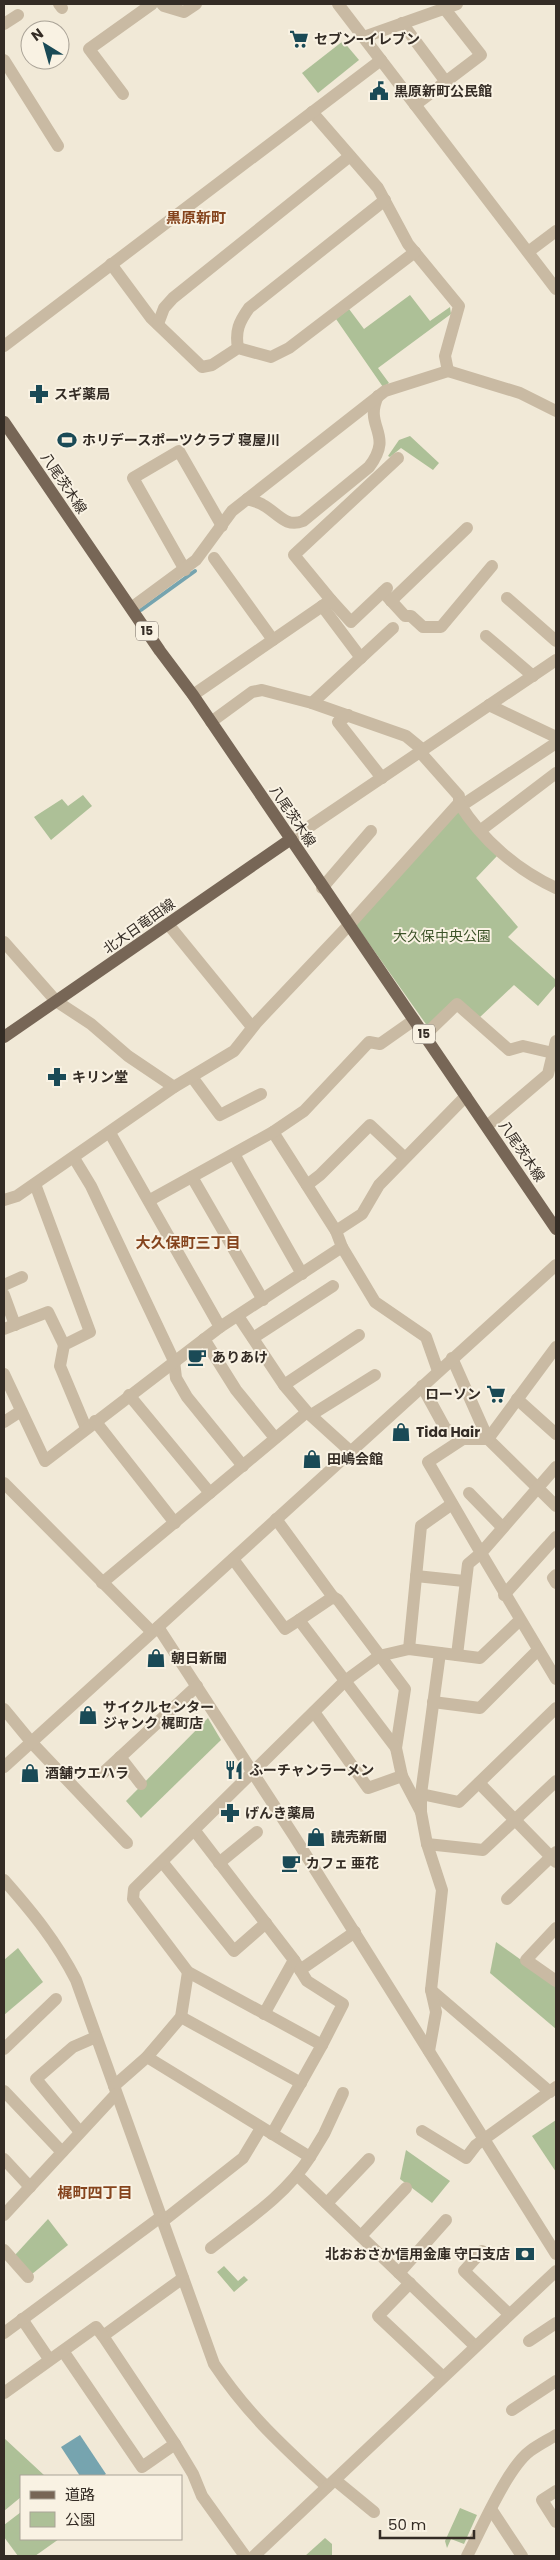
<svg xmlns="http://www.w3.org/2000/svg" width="560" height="2560" viewBox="0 0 560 2560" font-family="Poppins,'Noto Sans JP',sans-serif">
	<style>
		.green { fill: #adc097 }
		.water { fill: #76a4af }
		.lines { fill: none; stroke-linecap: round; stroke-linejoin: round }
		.stream { stroke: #76a4af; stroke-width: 4 }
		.minor { stroke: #c9baa3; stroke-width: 12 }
		.major { stroke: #776656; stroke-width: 12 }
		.labels { text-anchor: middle; stroke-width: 4; stroke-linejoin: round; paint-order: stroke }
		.shield { fill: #f9f2e3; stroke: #6f675e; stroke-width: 1 }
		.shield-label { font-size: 12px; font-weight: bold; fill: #342c25 }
		.poi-label { font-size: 14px; font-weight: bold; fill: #342c25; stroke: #f9f2e3; text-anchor: start }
		.street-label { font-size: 14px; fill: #342c25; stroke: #f9f2e3 }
		.park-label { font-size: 14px; fill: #3d5329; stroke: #f9f2e3 }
		.neighbourhood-label { font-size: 15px; font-weight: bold; fill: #85441d; stroke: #f9f2e3 }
	</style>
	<rect width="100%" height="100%" fill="#f1e9d7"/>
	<!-- green -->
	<g class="green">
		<path d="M343,41l16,19 -41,33 -16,-20z"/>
		<path d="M410,295l20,26 20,-14 1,7 -73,54 11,15 -6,4 -47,-68 13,-10 15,20z"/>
		<path d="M410,436l29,27 -6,7 -32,-22 -11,9 -2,-1 11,-16z"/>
		<path d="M83,795l9,11 -41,34 -17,-23 28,-18 6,7z"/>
		<path d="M458,811l40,44 -22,23 42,49 -10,10 48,43v5l-18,21 -24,-21 -35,33 -22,-19 -29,28 -72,-102z"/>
		<path d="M208,1718l13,22 -80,78 -15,-17z"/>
		<path d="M496,1942l60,43v44l-66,-56z"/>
		<path d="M18,1948l25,34 -39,33v-55z"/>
		<path d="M556,2120v52l-24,-36z"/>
		<path d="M406,2150l44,31 -18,22 -32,-24z"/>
		<path d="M48,2219l20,26 -36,29 -17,-19z"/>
		<path d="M224,2266l14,15 6,-5 4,4 -14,12 -17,-20z"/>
		<path d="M4,2438l41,38h-24v21l-17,14z"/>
		<path d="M460,2508l17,7 -13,29 -13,-5 -4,9 -2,-7z"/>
		<path d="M21,2512v27h38l-24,17h-17l-14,-19v-12z"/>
		<path d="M325,2538l7,6v12h-27z"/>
	</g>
	<!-- water -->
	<path class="water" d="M80,2435l26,39 -3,2h-23l-19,-29z"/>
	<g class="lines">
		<!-- stream -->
		<path class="stream" d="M141,610l54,-39"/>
		<!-- minor -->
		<g class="minor">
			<path d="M59,4l3,4"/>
			<path d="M162,4l2,2 20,6 12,-8"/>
			<path d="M338,4l218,285"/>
			<path d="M402,23l44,59"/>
			<path d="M4,24l14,-9"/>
			<path d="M364,37l93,-33"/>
			<path d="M4,60l54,86"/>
			<path d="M123,94l-34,-45 63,-45"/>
			<path d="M415,105l66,-50 -37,-47"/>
			<path d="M312,112l66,76 30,56 51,62 -14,50 3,15"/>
			<path d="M528,252l28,-21"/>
			<path d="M111,264l40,54 51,49 10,-2 26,-17 33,9 18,-9 126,-96"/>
			<path d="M158,324l6,-16 9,-10 177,-142"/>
			<path d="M4,346l377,-286"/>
			<path d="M238,348c-3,-17 1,-26 11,-40l136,-108"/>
			<path d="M247,499c6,2 12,3 16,6 15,8 22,23 40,16l66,-54c26,-34 -6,-39 9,-71"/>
			<path d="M214,558l59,82"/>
			<path d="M185,570l-52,-92 46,-27 43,75"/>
			<path d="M383,592l22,24h6l12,11h18l51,-61"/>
			<path d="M507,598l49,43"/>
			<path d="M331,600l-37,-45 104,-97"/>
			<path d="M391,601l76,-73"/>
			<path d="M322,606l39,52"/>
			<path d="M131,608l65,-48 36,-49 153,-120 63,-20 72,22 36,18"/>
			<path d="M486,636l47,40"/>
			<path d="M193,695l138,-95 20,22 36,-34"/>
			<path d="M312,703l81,-75"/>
			<path d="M489,705l67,32"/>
			<path d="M348,715l-10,7 44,56"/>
			<path d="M211,722l41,-30 10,-2 50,13 94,33 17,14"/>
			<path d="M420,752l39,44v7"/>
			<path d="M461,806l95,-63"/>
			<path d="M481,830l75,-57"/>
			<path d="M291,839l265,-179"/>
			<path d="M322,888l49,-57"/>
			<path d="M168,924l84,103"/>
			<path d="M4,942l52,59 35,23 37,32 46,31"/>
			<path d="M424,1036l33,-32 52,46 14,-4 30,7"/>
			<path d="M192,1077l28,38 41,-21"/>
			<path d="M487,1126l61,-52 8,-33"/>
			<path d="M273,1132l63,99"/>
			<path d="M110,1133l110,194"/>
			<path d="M234,1154l68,120"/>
			<path d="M74,1158l17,28 83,175 2,17 11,19 56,69"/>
			<path d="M192,1177l71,123"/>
			<path d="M35,1184l55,148 -26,13 -4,21 26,62"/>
			<path d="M307,1185l13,-10 50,-50 34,32"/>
			<path d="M4,1200l13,-4 157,-109 60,-36 23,-29 92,-97 110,-122c23,37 58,67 97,85"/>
			<path d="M150,1200l123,-68 31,-21 65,-69 11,2 34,-24"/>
			<path d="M342,1247l33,55 51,35 12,34"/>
			<path d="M4,1285l18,-8"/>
			<path d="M4,1295l11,30"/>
			<path d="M238,1316l46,69 23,27 43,39"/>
			<path d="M4,1329l44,-17 16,33"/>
			<path d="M253,1338l80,-52"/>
			<path d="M204,1339l32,51 39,48"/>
			<path d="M452,1358l36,81 68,67"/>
			<path d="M4,1374l41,87 175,-134 122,-80 -6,-16 26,-17 17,-29 87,-89"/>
			<path d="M284,1385l75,-50"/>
			<path d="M422,1386l23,42 18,11"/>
			<path d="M129,1395l81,98"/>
			<path d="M517,1399l39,35"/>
			<path d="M311,1415l64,-40"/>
			<path d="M95,1421l80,102"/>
			<path d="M4,1422l17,-11"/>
			<path d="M488,1439l68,-92"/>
			<path d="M556,1467l-75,86 75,126"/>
			<path d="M4,1483l148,149"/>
			<path d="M469,1493l33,34"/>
			<path d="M276,1519l57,78 5,3 67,89 -9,59 6,28"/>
			<path d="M233,1559l52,70 14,-9 97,128"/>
			<path d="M556,1575l-3,3 3,5"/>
			<path d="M416,1576l48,5"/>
			<path d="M102,1583l205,-171"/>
			<path d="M504,1595l52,-58"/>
			<path d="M299,1620l34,-23"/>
			<path d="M158,1627l136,209 262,418"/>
			<path d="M409,1649l12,-123 31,-22"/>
			<path d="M457,1655l11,-91 13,-11 -53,-91 35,-23h25"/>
			<path d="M433,1702l47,6 58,-58"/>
			<path d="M4,1709l28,34 95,100"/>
			<path d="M314,1712l54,76 34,-12 19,36"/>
			<path d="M120,1757l21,27"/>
			<path d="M4,1767l552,-502"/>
			<path d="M103,1773l94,-87"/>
			<path d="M479,1783l77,79"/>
			<path d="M421,1794l38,8 97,-94"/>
			<path d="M195,1831l99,129 -30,54"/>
			<path d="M427,1844l56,6 73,-69"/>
			<path d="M163,1863l71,88 32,-28"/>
			<path d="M219,1863l38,-31"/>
			<path d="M4,1880c29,33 52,61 72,100l138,384c34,51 69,82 113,123"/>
			<path d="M507,1899l49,-47"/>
			<path d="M556,1928l-30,32 30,21"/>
			<path d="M294,1960l13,21 36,23 -21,41"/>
			<path d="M300,1970l55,-38"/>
			<path d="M431,1990l119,102"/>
			<path d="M181,2017l120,66"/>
			<path d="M4,2049l52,-50"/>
			<path d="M429,2051l7,-39 -5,-22 11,-100 -15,-46 -6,-32v-18l19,-141"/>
			<path d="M147,2057l163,100c-25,39 -63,63 -99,91"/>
			<path d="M114,2086l33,-29 34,-40 7,-45"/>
			<path d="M4,2091l58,61"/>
			<path d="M422,2131l44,27 10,-13 80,-58"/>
			<path d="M80,2132l-44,-53 37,-32 23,-10"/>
			<path d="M272,2134l50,-89 -134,-73 -55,-73 1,-10 211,-208 34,-25 30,-7 71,9 40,-38"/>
			<path d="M310,2157l14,-23 19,-41"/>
			<path d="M4,2159l26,28"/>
			<path d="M298,2176l177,170"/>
			<path d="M327,2203l42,-44"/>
			<path d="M4,2215l112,-121"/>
			<path d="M163,2221l80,-63 18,-30"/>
			<path d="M361,2236l45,-48"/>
			<path d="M4,2250l24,27"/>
			<path d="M482,2251l-18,20 45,43"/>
			<path d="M399,2273l47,-53"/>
			<path d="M183,2278l-80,58 72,108 18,30 9,22 43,60"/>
			<path d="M410,2283l-32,33 65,61"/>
			<path d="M22,2319l27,40"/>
			<path d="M4,2333l158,-117"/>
			<path d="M529,2341l27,-18"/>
			<path d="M63,2351l79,116 33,-23"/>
			<path d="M4,2393l92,-66 7,9"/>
			<path d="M512,2410l44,-29"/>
			<path d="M335,2480l39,32"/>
			<path d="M556,2491l-14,9 14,22"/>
			<path d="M491,2509l31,47"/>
			<path d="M254,2556l302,-285"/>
			<path d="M467,2556c14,-26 40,-88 63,-105 8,-6 18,-11 26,-16"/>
		</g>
		<!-- major -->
		<g class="major">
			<path d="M4,422l156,229 33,44 363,534"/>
			<path d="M4,1037l287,-198"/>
		</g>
	</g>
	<!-- icons -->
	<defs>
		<g id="supermarket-bare" transform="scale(1.5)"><path d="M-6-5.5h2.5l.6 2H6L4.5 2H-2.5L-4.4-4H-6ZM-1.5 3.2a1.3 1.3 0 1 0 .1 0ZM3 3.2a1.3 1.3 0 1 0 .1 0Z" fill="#1a4a56" stroke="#f9f2e3" stroke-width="2.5" paint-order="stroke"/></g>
		<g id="civic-bare" transform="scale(1.5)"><path d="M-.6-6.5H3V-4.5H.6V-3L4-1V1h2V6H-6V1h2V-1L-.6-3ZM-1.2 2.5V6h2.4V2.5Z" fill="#1a4a56" stroke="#f9f2e3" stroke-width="2.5" paint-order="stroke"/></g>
		<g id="pharmacy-bare" transform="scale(1.5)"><path d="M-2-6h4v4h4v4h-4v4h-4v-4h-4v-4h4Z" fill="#1a4a56" stroke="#f9f2e3" stroke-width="2.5" paint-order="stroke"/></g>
		<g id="stadium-bare" transform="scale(1.5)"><path d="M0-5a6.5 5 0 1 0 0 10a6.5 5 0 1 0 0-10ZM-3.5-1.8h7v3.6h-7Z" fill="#1a4a56" stroke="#f9f2e3" stroke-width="2.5" paint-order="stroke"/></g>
		<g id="cafe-bare" transform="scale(1.5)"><path d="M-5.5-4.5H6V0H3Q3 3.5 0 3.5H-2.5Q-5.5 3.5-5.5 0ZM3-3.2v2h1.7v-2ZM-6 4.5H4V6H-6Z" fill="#1a4a56" stroke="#f9f2e3" stroke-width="2.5" paint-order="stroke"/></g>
		<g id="shop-bare" transform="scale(1.5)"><path d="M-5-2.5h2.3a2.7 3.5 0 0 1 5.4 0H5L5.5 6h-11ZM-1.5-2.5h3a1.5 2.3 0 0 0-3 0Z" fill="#1a4a56" stroke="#f9f2e3" stroke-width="2.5" paint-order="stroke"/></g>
		<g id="restaurant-bare" transform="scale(1.5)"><path d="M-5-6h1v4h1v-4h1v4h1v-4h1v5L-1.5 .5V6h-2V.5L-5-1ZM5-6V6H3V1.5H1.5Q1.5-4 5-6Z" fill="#1a4a56" stroke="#f9f2e3" stroke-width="2.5" paint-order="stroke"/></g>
		<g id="bank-bare" transform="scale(1.5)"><path d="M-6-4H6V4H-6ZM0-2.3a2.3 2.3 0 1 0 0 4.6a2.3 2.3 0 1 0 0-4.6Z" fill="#1a4a56" stroke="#f9f2e3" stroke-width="2.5" paint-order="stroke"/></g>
	</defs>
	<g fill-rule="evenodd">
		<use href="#supermarket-bare" x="299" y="39"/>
		<use href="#civic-bare" x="379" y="91"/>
		<use href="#pharmacy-bare" x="39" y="394"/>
		<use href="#stadium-bare" x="67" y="440"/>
		<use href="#pharmacy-bare" x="57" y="1077"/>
		<use href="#cafe-bare" x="197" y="1357"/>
		<use href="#supermarket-bare" x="496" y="1394"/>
		<use href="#shop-bare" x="401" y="1432"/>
		<use href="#shop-bare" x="312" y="1459"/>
		<use href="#shop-bare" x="156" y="1658"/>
		<use href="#shop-bare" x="88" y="1715"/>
		<use href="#restaurant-bare" x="234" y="1770"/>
		<use href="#shop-bare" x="30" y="1773"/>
		<use href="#pharmacy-bare" x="230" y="1813"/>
		<use href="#shop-bare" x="316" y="1837"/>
		<use href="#cafe-bare" x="291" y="1863"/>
		<use href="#bank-bare" x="525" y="2254"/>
	</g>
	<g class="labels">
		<!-- shield labels -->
		<g class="shield">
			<rect x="136" y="621.5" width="22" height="19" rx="4"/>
			<rect x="413" y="1024.5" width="22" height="19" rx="4"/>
		</g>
		<g class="shield-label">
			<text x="147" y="635">15</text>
			<text x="424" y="1038">15</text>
		</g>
		<!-- poi labels -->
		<g class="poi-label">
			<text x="314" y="44">セブン-イレブン</text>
			<text x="394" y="96">黒原新町公民館</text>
			<text x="54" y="399">スギ薬局</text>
			<text x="82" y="445">ホリデースポーツクラブ 寝屋川</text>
			<text x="72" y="1082">キリン堂</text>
			<text x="212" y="1362">ありあけ</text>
			<text x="481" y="1399" text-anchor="end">ローソン</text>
			<text x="416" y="1437">Tida Hair</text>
			<text x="327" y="1464">田嶋会館</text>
			<text x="171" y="1663">朝日新聞</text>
			<text x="103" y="1712">サイクルセンター<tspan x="103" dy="16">ジャンク 梶町店</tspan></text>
			<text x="249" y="1775">ふーチャンラーメン</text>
			<text x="45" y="1778">酒舗ウエハラ</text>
			<text x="245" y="1818">げんき薬局</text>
			<text x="331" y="1842">読売新聞</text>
			<text x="306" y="1868">カフェ 亜花</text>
			<text x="510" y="2259" text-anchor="end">北おおさか信用金庫 守口支店</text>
		</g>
		<!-- street labels -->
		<g class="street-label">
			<text transform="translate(64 483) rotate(56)" y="5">八尾茨木線</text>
			<text transform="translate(293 816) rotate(56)" y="5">八尾茨木線</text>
			<text transform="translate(139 926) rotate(-35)" y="5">北大日竜田線</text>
			<text transform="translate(522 1151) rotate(56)" y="5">八尾茨木線</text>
		</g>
		<!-- park labels -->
		<g class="park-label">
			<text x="442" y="941">大久保中央公園</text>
		</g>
		<!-- neighbourhood labels -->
		<g class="neighbourhood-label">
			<text x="196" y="223">黒原新町</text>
			<text x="188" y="1248">大久保町三丁目</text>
			<text x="95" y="2198">梶町四丁目</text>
		</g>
	</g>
	<!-- border -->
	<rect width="560" height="2560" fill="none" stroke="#342c25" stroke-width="10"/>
	<!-- legend -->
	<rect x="20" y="2475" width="162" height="65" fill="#f9f2e3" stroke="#aaa397"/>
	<rect x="30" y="2491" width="25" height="8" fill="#776656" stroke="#aaa397"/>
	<text x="65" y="2500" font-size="15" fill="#342c25">道路</text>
	<rect x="30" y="2512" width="25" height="15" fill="#adc097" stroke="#aaa397"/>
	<text x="65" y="2525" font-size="15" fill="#342c25">公園</text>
	<!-- north arrow -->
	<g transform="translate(45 45) rotate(323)"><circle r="24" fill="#f9f2e3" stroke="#aaa397"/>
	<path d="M0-4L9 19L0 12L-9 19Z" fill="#1a4a56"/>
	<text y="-8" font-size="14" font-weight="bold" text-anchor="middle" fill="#342c25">N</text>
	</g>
	<!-- scale -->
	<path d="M380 2530v8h94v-8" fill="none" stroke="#342c25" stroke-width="2.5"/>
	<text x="388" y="2530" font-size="15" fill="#342c25" stroke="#f9f2e3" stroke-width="4" paint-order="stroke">50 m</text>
</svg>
